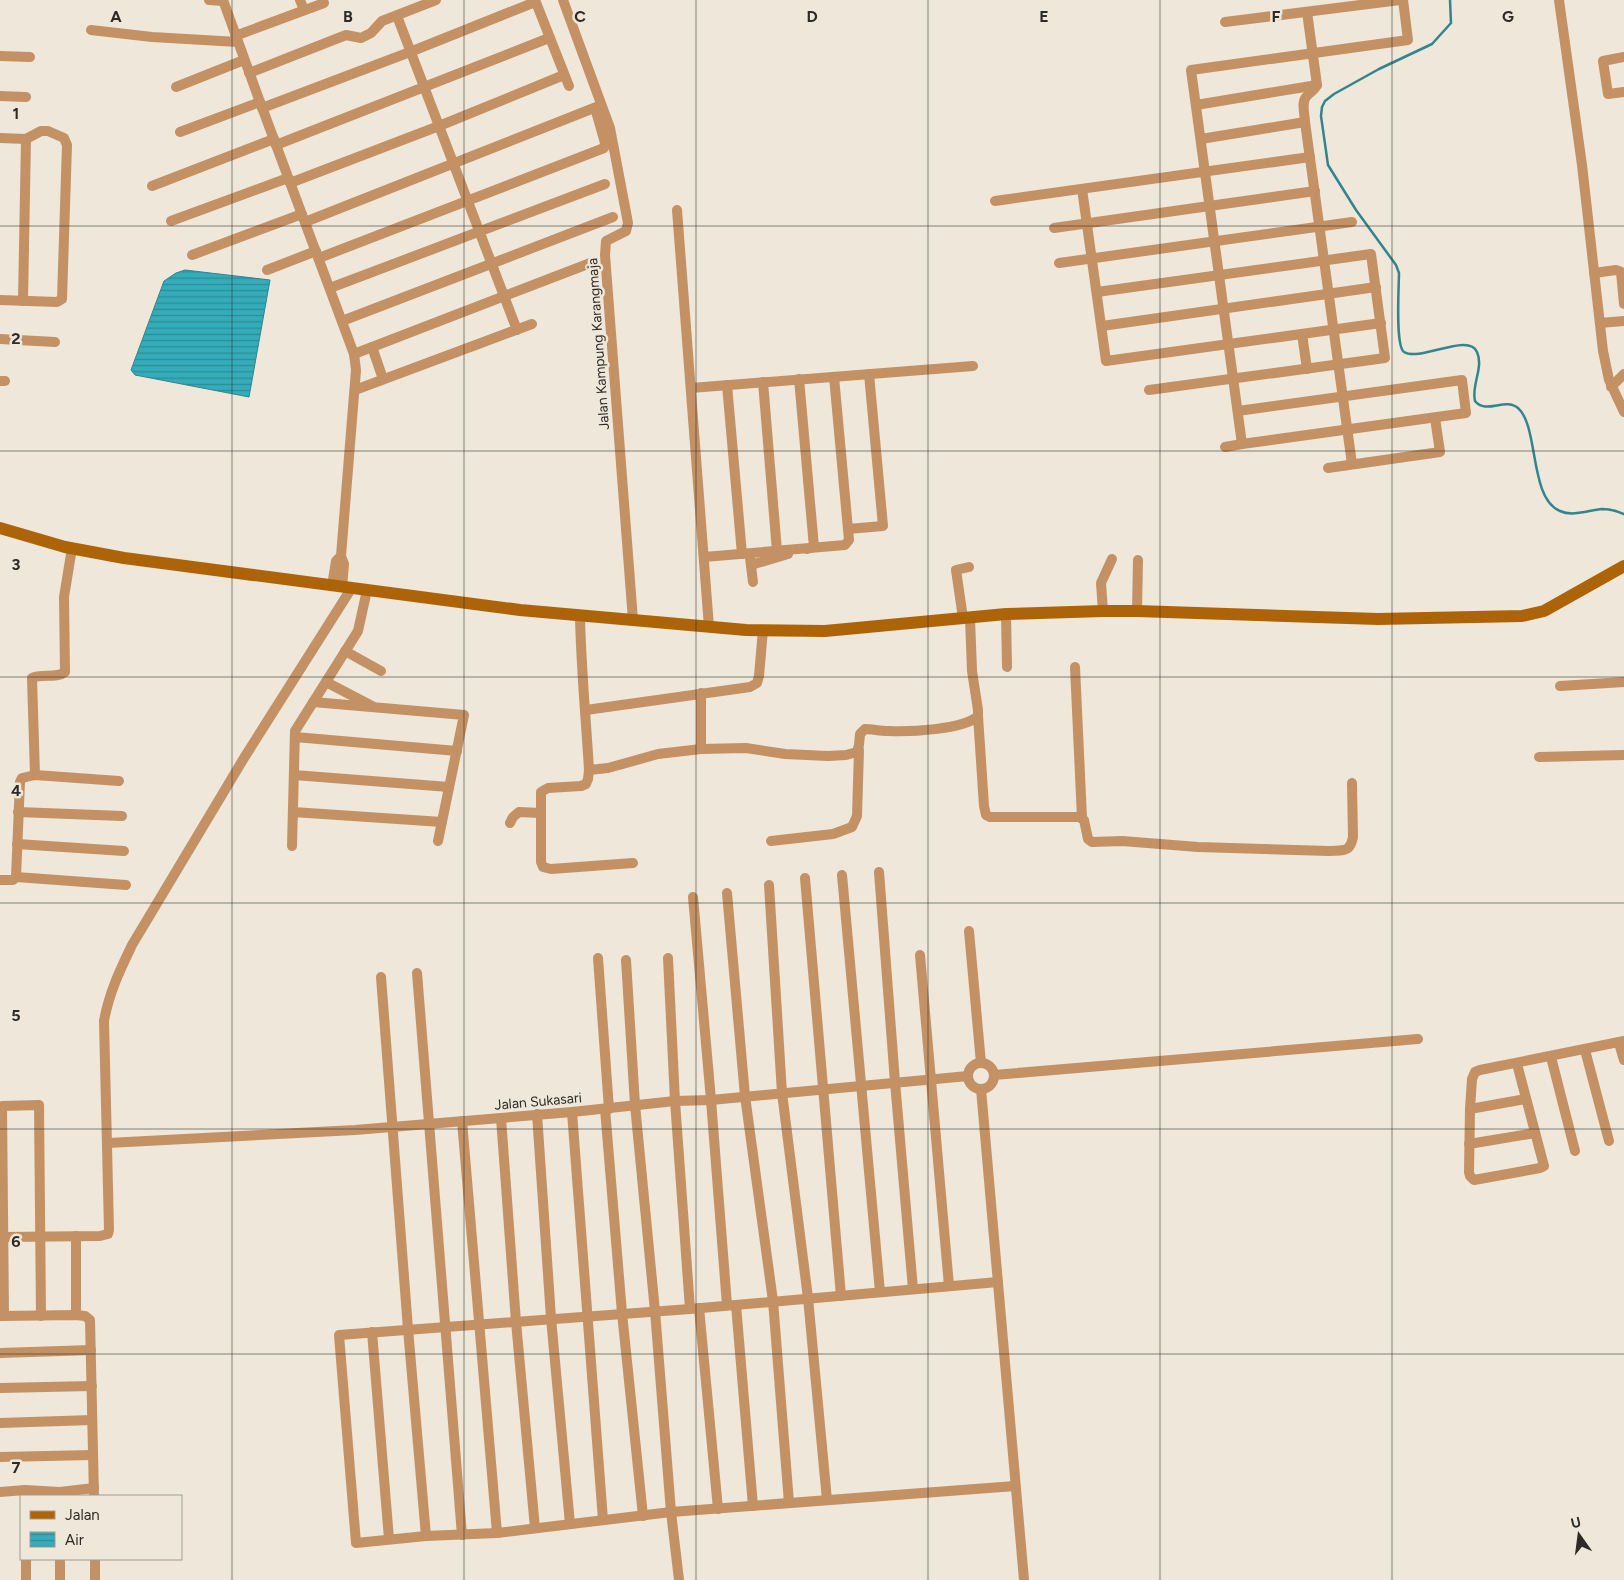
<svg xmlns="http://www.w3.org/2000/svg" width="1624" height="1580" viewBox="0 0 1624 1580" font-family="Figtree,sans-serif">
	<style>
		.water { fill: url(#water-rules); stroke: #32858d }
		.lines { fill: none; stroke-linecap: round; stroke-linejoin: round }
		.stream { stroke: #32858d; stroke-width: 2.5 }
		.street { stroke: #c39164; stroke-width: 10 }
		.secondary { stroke: #ad6409; stroke-width: 12 }
		.grid { fill: none; stroke: #2e2b26; stroke-width: 1; stroke-opacity: 0.55 }
		.labels { text-anchor: middle; stroke-width: 5; stroke-linejoin: round; paint-order: stroke }
		.street-label { font-size: 14px; fill: #2e2b26; stroke: #eee7da }
		.grid-label { font-size: 16px; text-anchor: middle; font-weight: bold; fill: #2e2b26; stroke: #eee7da; stroke-width: 5; stroke-linejoin: round; paint-order: stroke }
	</style>
	<defs>
		<pattern id="water-rules" width="6" height="5" patternUnits="userSpaceOnUse" patternTransform="scale(1.25)"><rect width="6" height="5" fill="#34acb9"/><path d="M0 2.5h6" fill="none" stroke="#2c8c96"/></pattern>
	</defs>
	<rect width="100%" height="100%" fill="#eee7da"/>
	<!-- water -->
	<path class="water" d="M185,270l85,10 -21,117 -114,-22 -4,-5 33,-89 12,-8z"/>
	<g class="lines">
		<!-- stream -->
		<path class="stream" d="M1450,0l1,23 -19,21 -53,25 -45,25 -9,7 -3,6 -1,9 7,49 28,45 40,55 3,8c0,12 -4,73 5,79 16,10 65,-20 73,0 7,16 -6,33 -2,49 11,14 30,-4 43,7 21,18 11,91 42,103 13,6 29,-1 42,-2 7,0 15,2 22,5"/>
		<!-- street -->
		<g class="street">
			<path d="M209,0l14,1"/>
			<path d="M223,0l37,102 94,252 2,16 -15,186 3,8 -2,23"/>
			<path d="M300,0l4,10"/>
			<path d="M535,0l34,86"/>
			<path d="M563,0l47,128 18,95 -2,8 -20,10 -1,14 28,365"/>
			<path d="M1559,0l23,165 21,186 6,29 15,32"/>
			<path d="M1307,12l10,73c-3,6 -7,7 -11,12 -5,6 -1,18 -1,25l47,342"/>
			<path d="M397,16l120,314"/>
			<path d="M1225,22l175,-22"/>
			<path d="M91,30l61,7 86,5"/>
			<path d="M235,36l89,-33"/>
			<path d="M0,56l30,1"/>
			<path d="M1624,57l-21,4 5,33 16,-2"/>
			<path d="M249,73l97,-38 15,3 10,-5 11,-12 54,-21"/>
			<path d="M176,87l68,-27"/>
			<path d="M0,96l26,1"/>
			<path d="M1196,105l121,-20"/>
			<path d="M262,108l148,-56 125,-50"/>
			<path d="M180,132l80,-30"/>
			<path d="M0,138l26,1 15,-8h7l16,7 3,7 -5,154 -5,3 -57,-2"/>
			<path d="M1201,139l104,-17"/>
			<path d="M276,145l273,-107"/>
			<path d="M290,183l149,-57 125,-51"/>
			<path d="M152,186l122,-47"/>
			<path d="M1082,189l24,172 275,-38"/>
			<path d="M995,201l315,-44"/>
			<path d="M677,210l32,417"/>
			<path d="M171,221l117,-43"/>
			<path d="M305,222l294,-116"/>
			<path d="M1054,228l261,-37"/>
			<path d="M192,255l110,-41"/>
			<path d="M319,258l285,-110 1,-5 -10,-35"/>
			<path d="M1059,263l293,-41"/>
			<path d="M267,270l49,-19"/>
			<path d="M1594,273l22,-3 5,2 3,32"/>
			<path d="M330,288l275,-104"/>
			<path d="M1097,292l274,-38 14,104 -236,32"/>
			<path d="M23,301l3,-162"/>
			<path d="M342,321l271,-104"/>
			<path d="M1600,323l24,-2"/>
			<path d="M1102,326l274,-39"/>
			<path d="M1302,334l5,35"/>
			<path d="M0,339l55,3"/>
			<path d="M372,347l11,32"/>
			<path d="M354,354l239,-92"/>
			<path d="M799,379l15,168 -7,2"/>
			<path d="M0,381h5"/>
			<path d="M763,382l14,169"/>
			<path d="M727,385l15,169"/>
			<path d="M1611,387l13,-13"/>
			<path d="M691,388l282,-22"/>
			<path d="M355,390l177,-66"/>
			<path d="M1238,411l224,-31 4,33 -224,31 -51,-374 217,-30 -5,-40"/>
			<path d="M1225,447l17,-3"/>
			<path d="M1328,468l112,-16 -5,-34"/>
			<path d="M848,529l35,-3 -14,-152"/>
			<path d="M704,557l141,-12 4,-5 -15,-163"/>
			<path d="M750,558l3,24"/>
			<path d="M751,565l37,-11"/>
			<path d="M332,586l4,-25 5,-5"/>
			<path d="M1103,611l-2,-28 11,-24"/>
			<path d="M1137,611l1,-51"/>
			<path d="M1006,614l1,53"/>
			<path d="M580,616c1,52 6,103 9,154l-1,9 -2,5 -5,2 -33,2 -7,4v70l2,5 8,2 82,-6"/>
			<path d="M963,618l-7,-48 13,-3"/>
			<path d="M345,651l36,20"/>
			<path d="M1075,667l7,151"/>
			<path d="M326,682l46,24"/>
			<path d="M1560,686l64,-4"/>
			<path d="M701,693v56"/>
			<path d="M313,702l151,13 -26,126"/>
			<path d="M586,710l164,-23 7,-4 2,-7 4,-46"/>
			<path d="M978,716l6,90 2,9 4,2h89l5,3 4,19 4,3 30,-1 76,6 131,4c14,-1 21,2 24,-14l-1,-54"/>
			<path d="M295,737l162,14"/>
			<path d="M1539,757l85,-2"/>
			<path d="M589,770l19,-2 50,-14 43,-5 45,-1 39,6 43,2 18,-1 11,-3 2,-7 1,-11 5,-5c7,0 15,2 23,2 20,1 75,-1 90,-15v-6l-6,-39 -2,-53"/>
			<path d="M35,775l-3,-97c10,-5 24,1 33,-6l-1,-75 8,-49"/>
			<path d="M294,775l155,12"/>
			<path d="M18,812l104,4"/>
			<path d="M293,812l149,10"/>
			<path d="M510,823l3,-6 6,-5 21,1"/>
			<path d="M771,841l62,-7 19,-7 5,-11 2,-66"/>
			<path d="M17,844l107,7"/>
			<path d="M292,846l3,-115 63,-100 9,-41"/>
			<path d="M879,872l16,210 18,207"/>
			<path d="M842,875l38,417"/>
			<path d="M16,877l110,8"/>
			<path d="M805,878l36,418"/>
			<path d="M0,880h13l3,-3 4,-95 2,-4 13,-3 84,6"/>
			<path d="M769,885l13,208 26,205 19,202"/>
			<path d="M727,893l18,203 28,205 16,202"/>
			<path d="M693,897l18,203 16,205"/>
			<path d="M969,931l12,132"/>
			<path d="M920,955l29,331"/>
			<path d="M598,958l11,151"/>
			<path d="M668,958l7,143 15,208"/>
			<path d="M626,960l9,145 20,206 16,201 8,68"/>
			<path d="M417,973l45,562"/>
			<path d="M381,977l27,352 18,207"/>
			<path d="M1619,1043l5,17"/>
			<path d="M1585,1050l24,91"/>
			<path d="M1551,1057l24,94"/>
			<circle cx="981" cy="1076" r="13"/>
			<path d="M1517,1064l27,102 -4,2 -66,12 -4,-4 -1,-4 1,-63 2,-30 3,-7 5,-2 144,-29"/>
			<path d="M994,1075l424,-36"/>
			<path d="M981,1089l43,491"/>
			<path d="M605,1109l17,204 21,203"/>
			<path d="M1470,1109l56,-10"/>
			<path d="M572,1112l31,408"/>
			<path d="M537,1114l14,204 19,206"/>
			<path d="M501,1118l15,204 19,206"/>
			<path d="M462,1121l35,412"/>
			<path d="M108,1143l247,-13 217,-18 103,-11 36,-1 257,-24"/>
			<path d="M1469,1144l66,-11"/>
			<path d="M76,1236v79"/>
			<path d="M4,1237l96,-1 8,-2 1,-4 -5,-209c5,-28 16,-51 28,-76l112,-187 107,-169"/>
			<path d="M998,1282l-308,27 -351,26 17,208 70,-7 71,-3 174,-21 344,-26"/>
			<path d="M736,1305l17,201"/>
			<path d="M699,1308l19,201"/>
			<path d="M0,1316l76,-1 9,1 5,4 4,176"/>
			<path d="M4,1316l-2,-210 37,-1 2,211"/>
			<path d="M372,1332l17,207"/>
			<path d="M0,1353l91,-3"/>
			<path d="M0,1388l92,-2"/>
			<path d="M0,1423l92,-3"/>
			<path d="M0,1457l93,-2"/>
			<path d="M0,1492l25,-2 35,2 34,-4"/>
			<path d="M26,1559v21"/>
			<path d="M95,1559v21"/>
			<path d="M60,1580v-21"/>
		</g>
		<!-- secondary -->
		<path class="secondary" d="M0,528l65,19 59,11 396,52 226,20 79,1 181,-17 97,-3h34l241,8 144,-3 22,-5 80,-45"/>
	</g>
	<!-- grid -->
	<path class="grid" d="M232,0v1580M464,0v1580M696,0v1580M928,0v1580M1160,0v1580M1392,0v1580M0,226h1624M0,451h1624M0,677h1624M0,903h1624M0,1129h1624M0,1354h1624"/>
	<g class="labels">
		<!-- street labels -->
		<g class="street-label">
			<text transform="translate(598 344) rotate(-94)" y="5">Jalan Kampung Karangmaja</text>
			<text transform="translate(538 1101) rotate(-5)" y="5">Jalan Sukasari</text>
		</g>
	</g>
	<g class="grid-label">
		<text x="116" y="22">A</text>
		<text x="348" y="22">B</text>
		<text x="580" y="22">C</text>
		<text x="812" y="22">D</text>
		<text x="1044" y="22">E</text>
		<text x="1276" y="22">F</text>
		<text x="1508" y="22">G</text>
		<text x="16" y="119">1</text>
		<text x="16" y="344">2</text>
		<text x="16" y="570">3</text>
		<text x="16" y="796">4</text>
		<text x="16" y="1021">5</text>
		<text x="16" y="1247">6</text>
		<text x="16" y="1473">7</text>
	</g>
	<!-- legend -->
	<rect x="20" y="1495" width="162" height="65" fill="#eee7da" stroke="#a19c92"/>
	<rect x="30" y="1511" width="25" height="8" fill="#ad6409" stroke="#a19c92"/>
	<text x="65" y="1520" font-size="15" fill="#2e2b26">Jalan</text>
	<rect x="30" y="1532" width="25" height="15" fill="url(#water-rules)" stroke="#a19c92"/>
	<text x="65" y="1545" font-size="15" fill="#2e2b26">Air</text>
	<!-- north arrow -->
	<g transform="translate(1579 1535) rotate(346)" stroke="#eee7da" stroke-width="4" paint-order="stroke">
	<path d="M0-4L9 19L0 12L-9 19Z" fill="#2e2b26"/>
	<text y="-8" font-size="14" font-weight="bold" text-anchor="middle" fill="#2e2b26">U</text>
	</g>
</svg>
